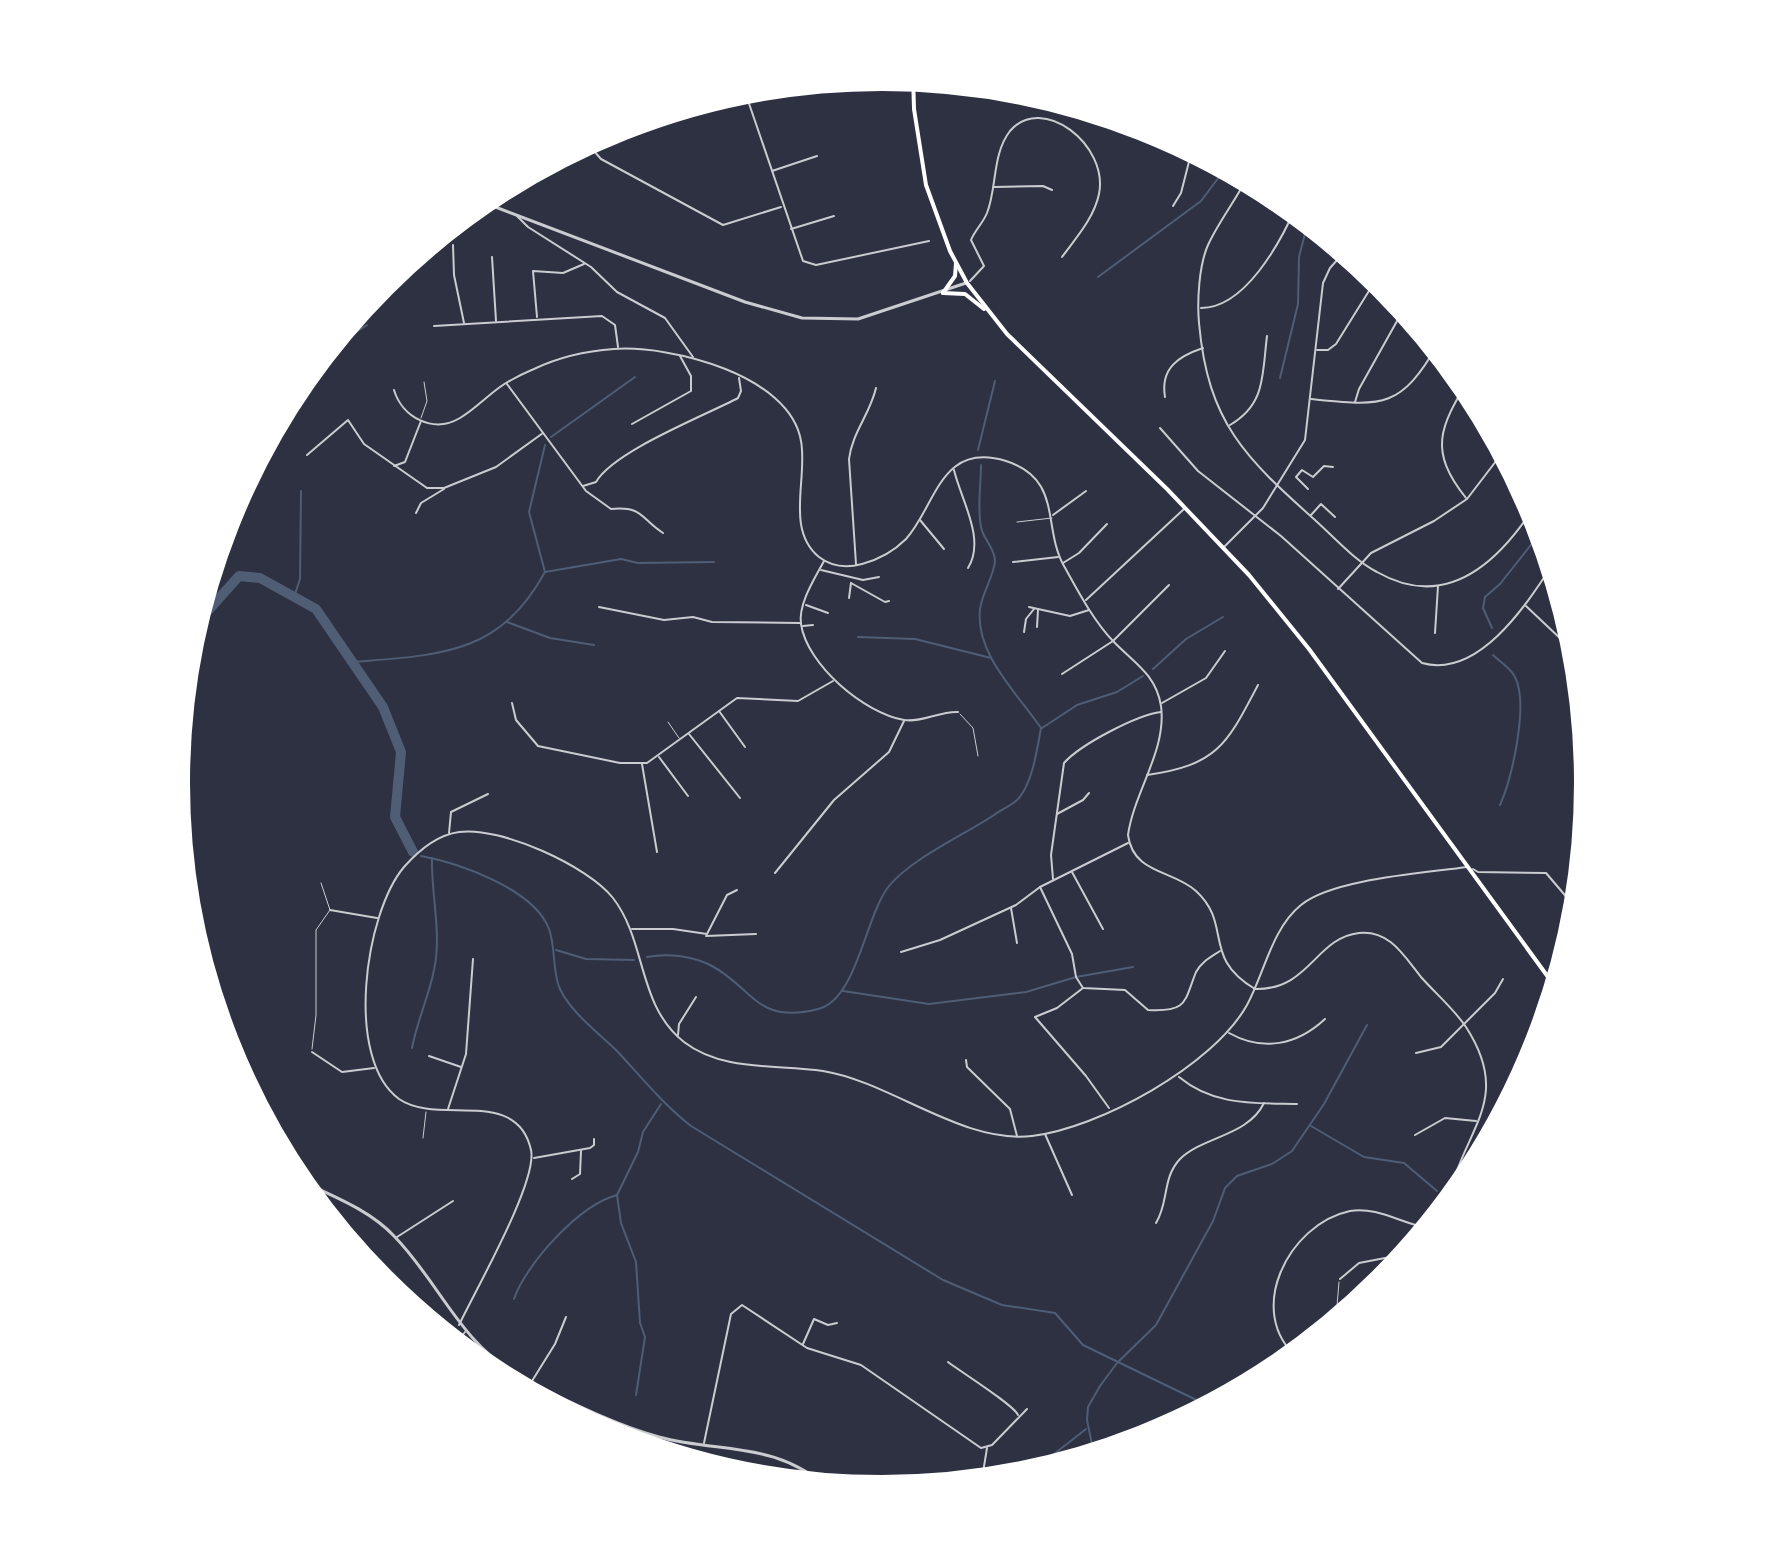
<svg xmlns="http://www.w3.org/2000/svg" width="1765" height="1567" viewBox="0 0 1765 1567" font-family="'Work Sans',sans-serif">
	<style>
		.lines { fill: none; stroke-linecap: round; stroke-linejoin: round }
		.stream { stroke: #4f5d75; stroke-width: 2 }
		.river { stroke: #4f5d75; stroke-width: 10 }
		.service { stroke: #caccd0; stroke-width: 1 }
		.minor { stroke: #caccd0; stroke-width: 2 }
		.tertiary { stroke: #caccd0; stroke-width: 3 }
		.trunk { stroke: #fff; stroke-width: 4 }
		.rim { fill: none; stroke: #fff; stroke-width: 10 }
	</style>
	<rect width="100%" height="100%" fill="#2d3142"/>
	<g class="lines">
		<!-- stream -->
		<g class="stream">
			<path d="M944,84l9,-5"/>
			<path d="M1098,277l103,-76 27,-36"/>
			<path d="M316,358l51,-33"/>
			<path d="M1280,378l18,-74 1,-47 10,-39"/>
			<path d="M551,437l84,-60"/>
			<path d="M978,450l17,-69"/>
			<path d="M545,572l-16,-60 16,-67"/>
			<path d="M294,597l6,-18 1,-88"/>
			<path d="M507,622l43,16 44,7"/>
			<path d="M1492,628l-9,-20 2,-11 15,-13 45,-57"/>
			<path d="M858,637l57,2 76,19"/>
			<path d="M1493,655c7,7 18,13 22,22 14,27 -3,101 -15,128"/>
			<path d="M352,662c86,-7 147,-6 193,-90l76,-13 17,4 76,-1"/>
			<path d="M1153,669l33,-30 37,-22"/>
			<path d="M1042,728l35,-23 40,-13 26,-16"/>
			<path d="M421,856c38,7 113,33 128,73 7,19 3,43 11,60 12,25 39,44 58,63 24,26 45,52 73,74l252,154 59,25 53,8 28,32 132,64"/>
			<path d="M556,950l30,9 48,1"/>
			<path d="M647,957c22,-4 46,-1 65,9 41,22 45,59 106,43 39,-9 47,-93 71,-123 22,-27 75,-51 105,-71 7,-5 20,-11 25,-17 14,-17 18,-49 22,-70 -24,-35 -66,-74 -61,-119 2,-16 14,-33 15,-48 0,-13 -12,-22 -14,-34 -4,-19 0,-43 0,-62"/>
			<path d="M843,991l86,13 97,-12 50,-15 57,-10"/>
			<path d="M412,1048c5,-27 17,-52 22,-78 8,-37 -3,-75 -2,-112"/>
			<path d="M1311,1126l53,31 40,6 33,28"/>
			<path d="M514,1299c12,-35 65,-94 103,-104"/>
			<path d="M636,1395l9,-58 -5,-14 -4,-61 -15,-39 -4,-28 21,-43 5,-20 18,-28"/>
			<path d="M1095,1459l-8,-39 1,-13 12,-21 17,-23 39,-38 57,-104 12,-33 12,-12 35,-12 20,-13 32,-47 43,-79"/>
			<path d="M1020,1470l29,-12 37,-29"/>
		</g>
		<!-- river -->
		<path class="river" d="M188,633l51,-57 21,2 56,31 67,98 18,45 -6,65 18,35"/>
		<!-- service -->
		<g class="service">
			<path d="M421,418l6,-17 -3,-19"/>
			<path d="M1017,522l35,-4"/>
			<path d="M960,714l13,14 5,28"/>
			<path d="M668,722l11,16"/>
			<path d="M312,1049l4,-34v-85l14,-20 -9,-27"/>
			<path d="M423,1138l3,-26"/>
			<path d="M1339,1282l-2,24 10,12"/>
		</g>
		<!-- minor -->
		<g class="minor">
			<path d="M743,86l60,175 13,4 113,-24"/>
			<path d="M724,92l18,-1"/>
			<path d="M593,135l1,16 7,8 122,66 58,-18"/>
			<path d="M772,171l45,-15"/>
			<path d="M1248,176c-12,24 -29,45 -40,69 -9,20 -11,56 -9,78 9,101 47,135 117,198 19,17 38,39 61,51 70,40 123,-11 159,-68"/>
			<path d="M994,187l49,-1 9,4"/>
			<path d="M1173,206l8,-13 12,-47"/>
			<path d="M517,216l11,11 63,40 26,25 48,26 28,39"/>
			<path d="M791,229l43,-13"/>
			<path d="M453,245l1,30 10,48"/>
			<path d="M492,257l4,64"/>
			<path d="M970,281l14,-15 -13,-26c4,-10 12,-17 16,-27 10,-25 5,-59 23,-82 32,-38 99,14 89,63 -5,24 -23,44 -37,63"/>
			<path d="M1201,308c44,0 79,-65 95,-101"/>
			<path d="M537,317l-4,-46 30,2 21,-9"/>
			<path d="M434,326l168,-10 13,9 3,22"/>
			<path d="M1317,350h11l8,-6 41,-66"/>
			<path d="M507,384l79,107 25,18c32,-3 29,9 52,24"/>
			<path d="M394,390c8,27 39,44 66,28 14,-8 26,-21 40,-31 10,-7 22,-13 34,-18 25,-12 52,-18 80,-20 57,-4 176,26 187,92 7,37 -16,88 18,116 13,10 28,11 43,7 15,-4 32,-13 44,-25 30,-33 34,-98 100,-78 57,18 36,66 58,105 14,25 29,54 49,75 20,21 43,33 48,65 6,44 -27,86 -33,129 5,39 45,35 68,56 37,34 5,66 59,98 55,1 60,-51 104,-56 31,-3 45,23 62,44 15,17 33,32 45,50 51,79 -10,105 -19,185"/>
			<path d="M1165,397c-5,-29 14,-41 38,-49"/>
			<path d="M1311,399c71,7 89,11 127,-55"/>
			<path d="M1355,402l4,-13 47,-84"/>
			<path d="M632,424l59,-33v-15l-11,-20"/>
			<path d="M1230,425c36,-21 32,-50 37,-89"/>
			<path d="M1160,428l38,43 83,65 141,127c58,16 106,-61 133,-102"/>
			<path d="M307,455l41,-35 16,24 63,44h17l52,-21 47,-34"/>
			<path d="M394,466l11,-4 16,-41"/>
			<path d="M954,470c7,30 32,69 14,98"/>
			<path d="M583,486l13,-4c18,-31 108,-66 142,-84l3,-7 -2,-13"/>
			<path d="M1308,489l-12,-12 6,-7 11,7 11,-11 9,1"/>
			<path d="M1466,498c-38,-48 -26,-70 2,-118"/>
			<path d="M416,513l5,-10 23,-14"/>
			<path d="M1053,515l33,-24"/>
			<path d="M1311,515l10,-11 14,13"/>
			<path d="M920,520l24,29"/>
			<path d="M1225,546l38,-38 42,-68 18,-157 7,-15 17,-19"/>
			<path d="M824,561c-9,17 -26,43 -23,63 6,41 63,89 103,96 17,3 36,-9 54,-8"/>
			<path d="M1013,562l45,-5"/>
			<path d="M1063,563l16,-10 28,-29"/>
			<path d="M856,564l-7,-105c3,-26 21,-45 27,-71"/>
			<path d="M821,570l42,10 16,-3"/>
			<path d="M851,583l34,19 4,-1"/>
			<path d="M1338,589l33,-36 63,-32 33,-22 39,-51"/>
			<path d="M849,598l2,-15"/>
			<path d="M1086,600l98,-91"/>
			<path d="M806,605l22,8"/>
			<path d="M1526,606l56,53"/>
			<path d="M599,607l65,13 29,-3 19,5 88,1"/>
			<path d="M1029,607l41,9 19,-6"/>
			<path d="M803,626l10,-1"/>
			<path d="M1037,627l1,-17"/>
			<path d="M1024,632l2,-13 8,-10"/>
			<path d="M1435,633l3,-47"/>
			<path d="M1560,636l13,-14"/>
			<path d="M1062,674l51,-33 56,-56"/>
			<path d="M512,703l4,17 22,26 82,17h27l90,-65 61,3 35,-20"/>
			<path d="M1162,703l44,-25 19,-27"/>
			<path d="M719,711l26,36"/>
			<path d="M689,734l51,64"/>
			<path d="M659,757l29,39"/>
			<path d="M642,764l15,88"/>
			<path d="M1147,775c71,-10 80,-31 111,-90"/>
			<path d="M1057,814l26,-14 6,-7"/>
			<path d="M449,833l2,-21 37,-18"/>
			<path d="M1473,869l5,3 68,1 35,41"/>
			<path d="M1072,872l31,57"/>
			<path d="M775,873l59,-73 55,-48 15,-31"/>
			<path d="M1053,879l-2,-24 13,-92c17,-19 73,-48 97,-51"/>
			<path d="M1040,887l32,67 4,23 7,11 42,2 23,20c40,2 36,-8 48,-38 5,-10 15,-15 24,-21"/>
			<path d="M1011,908l6,35"/>
			<path d="M330,910l47,8"/>
			<path d="M632,929h41l34,5 20,-39 10,-5"/>
			<path d="M706,936l50,-2"/>
			<path d="M901,952l39,-12 76,-35 24,-18 88,-44"/>
			<path d="M1083,988l-26,20 -22,9 51,59 23,32"/>
			<path d="M1229,1033c34,19 68,12 96,-14"/>
			<path d="M678,1035l1,-11 17,-27"/>
			<path d="M1524,1044l14,14"/>
			<path d="M312,1052l30,20 32,-4"/>
			<path d="M1416,1053l25,-6 54,-54 8,-14"/>
			<path d="M429,1056l32,11"/>
			<path d="M966,1060l1,7 43,42 7,27"/>
			<path d="M1179,1077c35,29 74,26 118,27"/>
			<path d="M448,1109l18,-55 7,-95"/>
			<path d="M1045,1134l27,61"/>
			<path d="M1415,1135l30,-17 31,3"/>
			<path d="M534,1158l56,-10 4,-3v-6"/>
			<path d="M572,1179l8,-5 1,-23"/>
			<path d="M1156,1223c13,-21 6,-45 24,-64 24,-23 68,-23 84,-56"/>
			<path d="M397,1237l56,-36"/>
			<path d="M1340,1279l19,-16 52,-10 16,-23"/>
			<path d="M459,1325c16,-34 79,-144 72,-175 -14,-64 -93,-24 -132,-51 -55,-40 -34,-186 5,-232 15,-17 33,-32 55,-35 41,-6 129,34 154,66 34,44 24,107 71,144 39,30 93,22 139,29 68,11 139,73 209,65 67,-8 181,-70 215,-131 17,-31 25,-77 54,-100 31,-26 124,-32 166,-38"/>
			<path d="M803,1344l11,-25 14,6 9,-2"/>
			<path d="M453,1347l12,-15"/>
			<path d="M1298,1358c-54,-45 -10,-134 52,-147 29,-5 55,15 83,18"/>
			<path d="M948,1362c13,10 66,43 70,53"/>
			<path d="M532,1381l23,-37 11,-27"/>
			<path d="M1146,1427l8,14"/>
			<path d="M704,1443l27,-129 11,-9 65,43 54,17 120,83 11,-3 35,-36"/>
			<path d="M638,1449l4,-16"/>
			<path d="M981,1485l6,-37"/>
			<path d="M796,1486l6,-15"/>
		</g>
		<!-- tertiary -->
		<g class="tertiary">
			<path d="M477,200l268,102 57,16 56,1 108,-36"/>
			<path d="M289,1175c35,18 78,32 105,61 45,46 66,107 125,140 43,23 93,48 140,61 64,17 116,3 172,53"/>
		</g>
		<!-- trunk -->
		<g class="trunk">
			<path d="M913,75l1,34 12,76 24,66 17,32 40,51 160,155 82,86 60,74 250,343"/>
			<path d="M943,293l22,1 19,15"/>
			<path d="M943,293l12,-17 1,-13"/>
		</g>
	</g>
	<!-- crop -->
	<path d="M0 0H1765V1567H0ZM185 783a697 697 0 1 1 1394 0a697 697 0 1 1-1394 0Z" fill="#fff" fill-rule="evenodd"/>
	<path class="rim" d="M185 783a697 697 0 1 1 1394 0a697 697 0 1 1-1394 0Z"/>
</svg>
